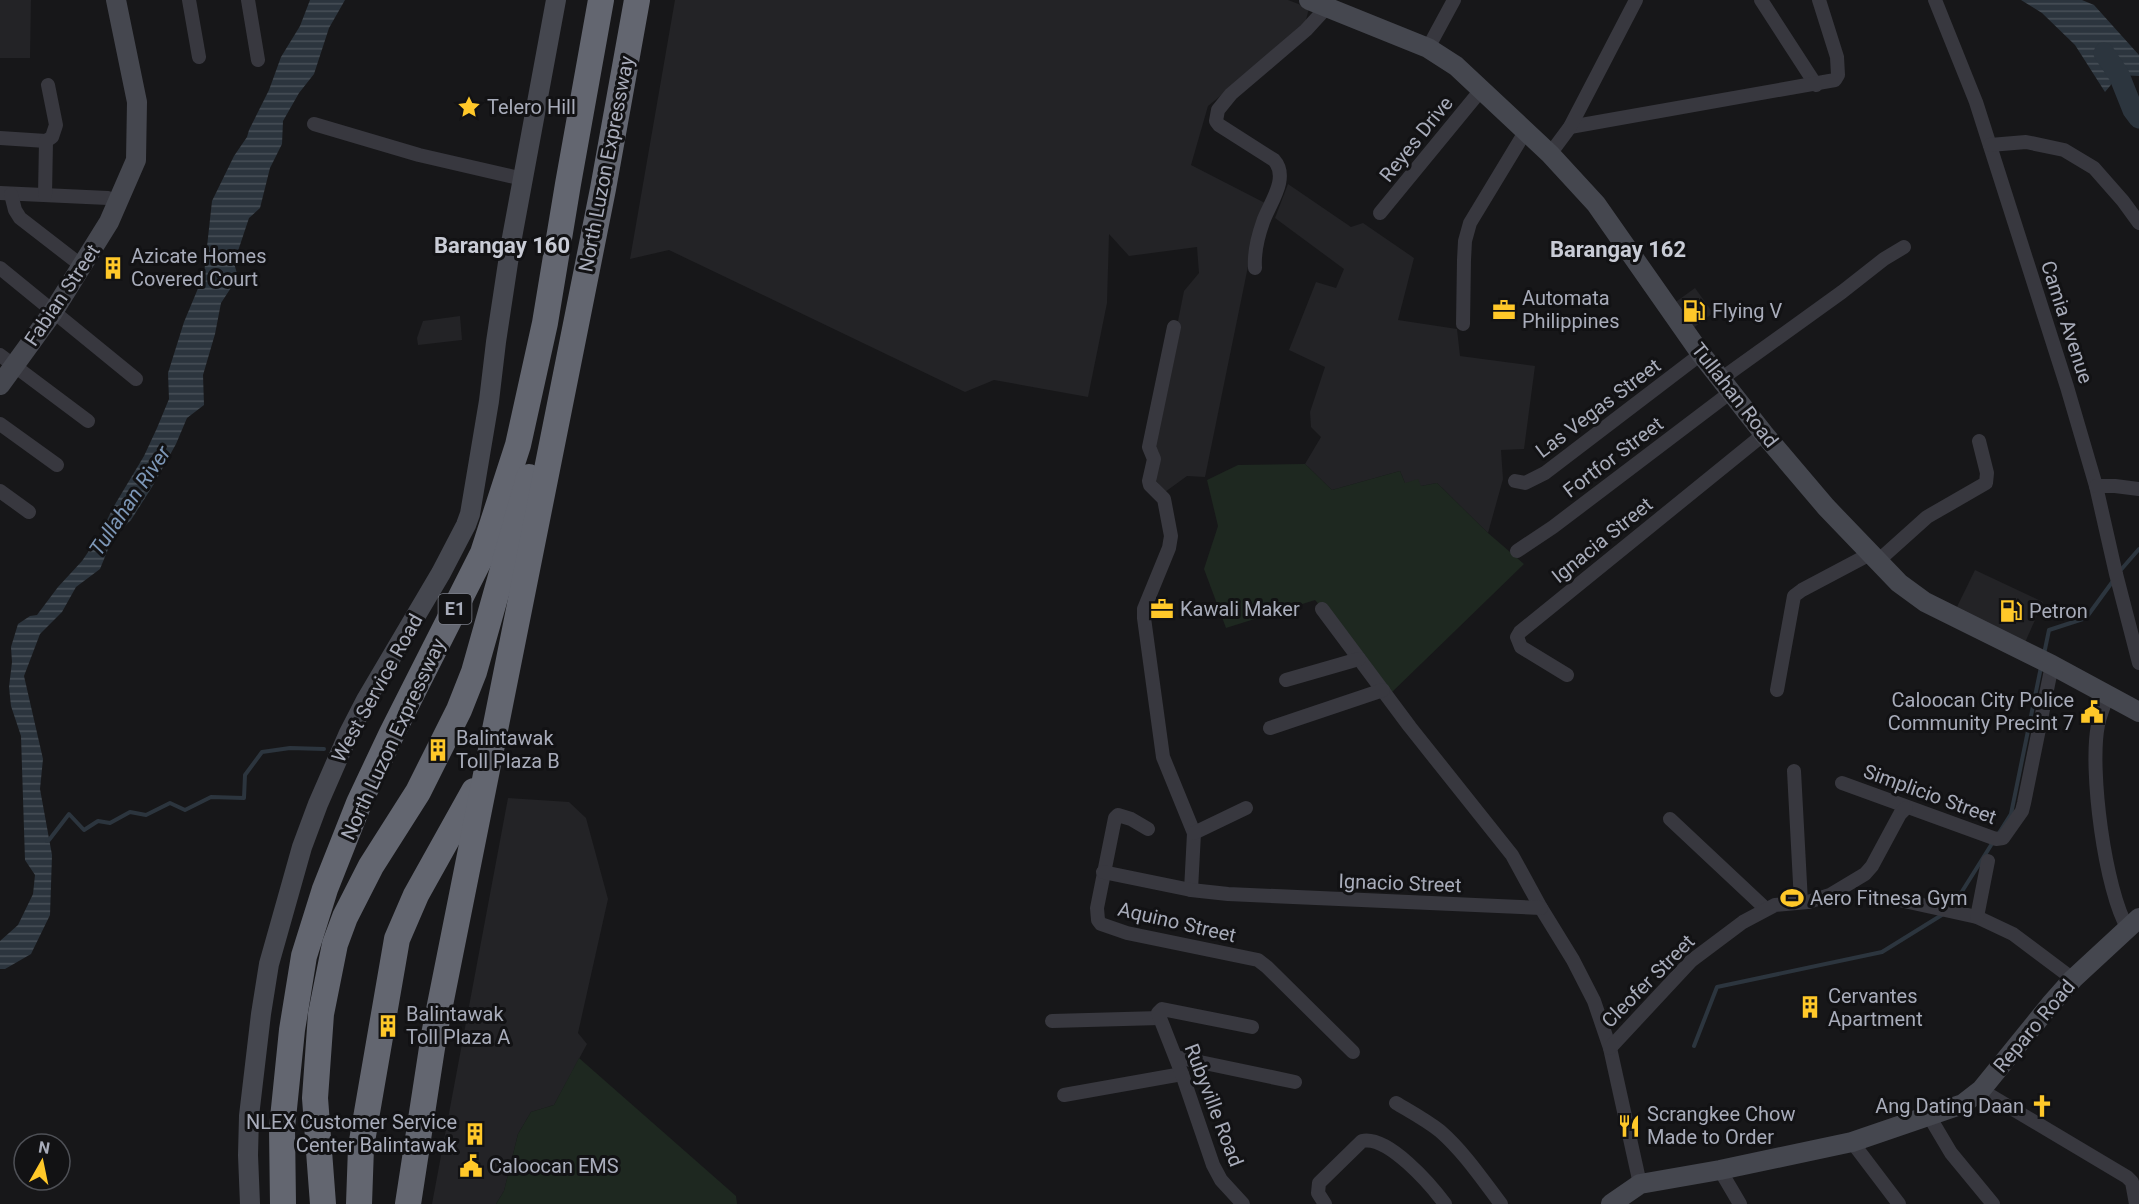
<svg xmlns="http://www.w3.org/2000/svg" width="2139" height="1204" viewBox="0 0 2139 1204" font-family="Roboto,sans-serif">
	<style>
		.built { fill: #232326 }
		.green { fill: #1e2820 }
		.water { fill: url(#water-rules) }
		.lines { fill: none; stroke-linecap: round; stroke-linejoin: round }
		.stream { stroke: #2c353e; stroke-width: 4 }
		.river { stroke: #2c353e; stroke-width: 21 }
		.street { stroke: #38383f; stroke-width: 14 }
		.secondary { stroke: #45474f; stroke-width: 20 }
		.highway { stroke: #636670; stroke-width: 26 }
		.labels { text-anchor: middle; stroke-width: 6; stroke-linejoin: round; paint-order: stroke }
		.shield { fill: #121214; stroke: #7b7e88; stroke-width: 1.5 }
		.shield-label { font-size: 18px; font-weight: bold; fill: #a8acba }
		.poi-label { font-size: 20px; fill: #a8acba; stroke: #121214; text-anchor: start }
		.street-label { font-size: 20px; fill: #a8acba; stroke: #121214 }
		.water-label { font-size: 21px; font-style: italic; fill: #7d97b7; stroke: #121214 }
		.quarter-label { font-size: 22px; font-weight: bold; fill: #c9ccd6; stroke: #121214 }
	</style>
	<defs>
		<pattern id="water-rules" width="6" height="5" patternUnits="userSpaceOnUse" patternTransform="scale(1.5)"><rect width="6" height="5" fill="#2c353e"/><path d="M0 2.5h6" fill="none" stroke="#485058"/></pattern>
	</defs>
	<rect width="100%" height="100%" fill="#171719"/>
	<!-- built -->
	<g class="built">
		<path d="M0,0h31l-1,58h-30z"/>
		<path d="M675,0h613l21,8 -5,20 -96,78 -17,59 74,38 -12,39 -48,235 -18,-1 -22,16 -10,-13 4,-27 -6,-6 31,-155 15,-18 -2,-26 -68,9 -20,-22 -2,69 -19,94 -94,-17 -29,12 -296,-142 -39,9z"/>
		<path d="M1288,184l63,43 12,-4 51,35 -16,62 59,9 3,27 75,10 -11,83 -23,1 2,29 -15,54 -51,-50 -16,3 -16,-3 -5,-12 -68,19 -27,-26 16,-27 -10,-10 -1,-15 15,-45 -36,-17 27,-68 20,6 8,-19 -69,-51z"/>
		<path d="M1695,288l18,25 -21,16 -19,-25z"/>
		<path d="M460,316l2,24 -44,5 -1,-7 6,-17z"/>
		<path d="M1975,570l68,32 -20,45 -69,-34z"/>
		<path d="M508,798l61,4 17,16 22,81 -30,134 9,11 -33,61 -23,7 -13,22 -14,57 -8,13h-64z"/>
	</g>
	<!-- green -->
	<g class="green">
		<path d="M1305,464l27,26 68,-19 5,12 13,-4 3,7 16,-3 51,50 36,31 -134,130 -56,-73 -19,-21 -89,28 -22,-59 14,-43 -11,-46 31,-15z"/>
		<path d="M579,1058l157,138 1,8h-241l8,-13 14,-57 13,-22 23,-7z"/>
	</g>
	<!-- water -->
	<g class="water">
		<path d="M310,0h35l-16,28 -15,46 -15,19 -16,28 -1,23 -12,24 -10,40 -11,10 -15,45 4,14 -17,26 -6,31 -12,41 1,30 -17,13 -11,26 -24,43 -21,33 -18,17 -13,32 -24,18 -14,25 -22,22 -16,42 19,83 -3,30 12,66 -2,60 -19,39 -26,15h-5v-28l18,-16 15,-31 2,-19 -10,-15 -4,-124 -10,-30 -2,-19 3,-25 -1,-15 7,-23 12,-8 7,-1 21,-28 24,-26 17,-25 15,-30 30,-50 13,-28 12,-29 -1,-26 16,-51 20,-48 8,-73 22,-45 13,-19 2,-7 20,-40 12,-33 19,-31z"/>
		<path d="M2021,0h61l12,5 45,50v21l-20,-1 -14,17 -30,-47 -33,-32z"/>
	</g>
	<g class="lines">
		<!-- stream -->
		<g class="stream">
			<path d="M2119,572l20,-23"/>
			<path d="M2044,654l5,-24 37,-12 27,-37"/>
			<path d="M1999,833l12,-19 30,-147"/>
			<path d="M47,841l2,-1 20,-26 15,16 14,-9 12,2 20,-11 16,3 24,-12 15,7 26,-13 33,1 1,-23 17,-23 28,-4 34,1"/>
			<path d="M1951,909l42,-67"/>
			<path d="M1694,1046l23,-59 165,-35 63,-39"/>
		</g>
		<!-- river -->
		<path class="river" d="M2104,53l15,22 14,35 6,8"/>
		<!-- street -->
		<g class="street">
			<path d="M189,0l10,57"/>
			<path d="M248,0l10,60"/>
			<path d="M1761,0l55,85"/>
			<path d="M1935,0l41,102 91,285 29,99 20,88 23,89"/>
			<path d="M1428,48l26,-48"/>
			<path d="M314,124l105,31 104,24"/>
			<path d="M1570,127l265,-47 3,-5 -1,-18 -18,-57"/>
			<path d="M0,138l46,3"/>
			<path d="M1990,145l36,-3 38,8 30,18 29,33 16,22"/>
			<path d="M1550,154l20,-27 66,-127"/>
			<path d="M0,193l108,5 11,4"/>
			<path d="M11,194l4,16 5,8 62,48"/>
			<path d="M45,195l1,-54 6,-4 4,-12 -8,-40"/>
			<path d="M1380,213l101,-123"/>
			<path d="M0,268l136,111"/>
			<path d="M1255,268c-1,-15 3,-32 8,-46 6,-18 27,-44 11,-62l-55,-35 -3,-4 2,-11 13,-16 75,-64 21,-23"/>
			<path d="M1463,324l1,-64 1,-19 5,-18 55,-91"/>
			<path d="M1174,327l-25,120 5,12 -5,22 1,4 14,14 7,37 -2,12 -25,61v9l19,139 31,76 -3,57"/>
			<path d="M0,355l88,66"/>
			<path d="M1721,379l121,-87 42,-33 20,-12"/>
			<path d="M0,424l57,41"/>
			<path d="M1515,481l10,2 20,-10 156,-119"/>
			<path d="M2096,486h19l24,3"/>
			<path d="M0,491l29,21"/>
			<path d="M1517,551l36,-24 178,-135"/>
			<path d="M1878,561l49,-44 59,-34 1,-10 -8,-32"/>
			<path d="M1322,609l88,118 102,128 29,53 32,52 21,41 16,47 30,136"/>
			<path d="M1567,675l-46,-28 -4,-10 3,-5 244,-198"/>
			<path d="M1286,680l73,-21"/>
			<path d="M1777,690l17,-94 8,-6 68,-36"/>
			<path d="M2108,695c-4,10 -8,20 -10,30 -9,44 7,166 30,204"/>
			<path d="M1270,728l113,-38"/>
			<path d="M1794,771l7,131"/>
			<path d="M1842,783l154,56 7,-1 19,-27 2,-8 28,-138"/>
			<path d="M1670,819l96,90"/>
			<path d="M1148,829l-17,-10 -13,-4 -3,3 -18,90 1,12 3,4 26,9 131,27 9,7 86,85"/>
			<path d="M1194,833l52,-25"/>
			<path d="M1103,872l88,18 37,4 313,14"/>
			<path d="M1895,899l82,18 36,17 60,45"/>
			<path d="M1977,917l11,-56"/>
			<path d="M1052,1021l108,-3"/>
			<path d="M1610,1048l81,-87 52,-39 32,-17 33,-3 22,-7 35,-21 7,-8 28,-52 6,-6"/>
			<path d="M1176,1057l119,25"/>
			<path d="M1981,1090l146,87 5,5 4,22"/>
			<path d="M1064,1095l118,-21"/>
			<path d="M1396,1103c15,9 30,17 44,28 24,21 42,48 61,73"/>
			<path d="M1929,1116l22,37 42,51"/>
			<path d="M1852,1142l47,62"/>
			<path d="M1720,1170l20,34"/>
			<path d="M1243,1204l-22,-24 -8,-15 -31,-91 -24,-61 4,-4 90,18"/>
			<path d="M1325,1204l-7,-11 1,-10 43,-42c26,-6 69,44 83,63"/>
		</g>
		<!-- secondary -->
		<g class="secondary">
			<path d="M1309,0l119,48 28,18 94,88 46,50 105,150 63,80 62,73 73,76 26,19 127,63 87,47"/>
			<path d="M0,385l53,-73 56,-90 27,-62 1,-58 -21,-102"/>
			<path d="M250,1204l-2,-49 1,-39 12,-102 8,-50 33,-117 16,-43 31,-71 17,-33 75,-127 25,-48 4,-11 19,-113 7,-59 15,-99 45,-243"/>
			<path d="M1611,1204l29,-20 80,-14 132,-28 111,-38 18,-14 69,-85 23,-26 66,-61"/>
		</g>
		<!-- highway -->
		<g class="highway">
			<path d="M283,1204l-1,-76 10,-98 12,-74 21,-67 34,-86 33,-70 91,-180 35,-108 27,-122 23,-139 33,-184"/>
			<path d="M323,1204l-8,-106 6,-84 14,-70 10,-27 26,-51 47,-74 41,-82 15,-38 55,-195"/>
			<path d="M359,1204l2,-57 36,-208 19,-44 58,-104"/>
			<path d="M408,1204l26,-169 169,-846 34,-189"/>
		</g>
	</g>
	<!-- icons -->
	<defs>
		<g id="sight-bare" transform="scale(1.8)"><path d="M0-6L1.8-2.2L6-1.7L2.9 1.2L3.7 5.4L0 3.3L-3.7 5.4L-2.9 1.2L-6-1.7L-1.8-2.2Z" fill="#ffc829" stroke="#121214" stroke-width="2.5" paint-order="stroke"/></g>
		<g id="building-bare" transform="scale(1.8)"><path d="M-4-6H4V6H1V3H-1V6H-4ZM-2.5-4.3h1.7v1.8h-1.7ZM.8-4.3h1.7v1.8H.8ZM-2.5-1h1.7V.8h-1.7ZM.8-1h1.7V.8H.8Z" fill="#ffc829" stroke="#121214" stroke-width="2.5" paint-order="stroke"/></g>
		<g id="office-bare" transform="scale(1.8)"><path d="M-6-3h4V-5.5h4V-3h4V5H-6ZM-1-4.5V-3h2v-1.5ZM-6 0V1H6V0Z" fill="#ffc829" stroke="#121214" stroke-width="2.5" paint-order="stroke"/></g>
		<g id="fuel-bare" transform="scale(1.8)"><path d="M-5.5-6h7V0h2V4h1.3V-2.5L3-4.5l.8-.8L6-3V5H2.5V1h-1V6h-7ZM-4.2-4.7v3.2H.2V-4.7Z" fill="#ffc829" stroke="#121214" stroke-width="2.5" paint-order="stroke"/></g>
		<g id="civic-bare" transform="scale(1.8)"><path d="M-.6-6.5H3V-4.5H.6V-3L4-1V1h2V6H-6V1h2V-1L-.6-3ZM-1.2 2.5V6h2.4V2.5Z" fill="#ffc829" stroke="#121214" stroke-width="2.5" paint-order="stroke"/></g>
		<g id="stadium-bare" transform="scale(1.8)"><path d="M0-5a6.5 5 0 1 0 0 10a6.5 5 0 1 0 0-10ZM-3.5-1.8h7v3.6h-7Z" fill="#ffc829" stroke="#121214" stroke-width="2.5" paint-order="stroke"/></g>
		<g id="church-bare" transform="scale(1.8)"><path d="M-1.2-6h2.4v3.5h3.3v2.4h-3.3V6h-2.4V-.1h-3.3v-2.4h3.3Z" fill="#ffc829" stroke="#121214" stroke-width="2.5" paint-order="stroke"/></g>
		<g id="restaurant-bare" transform="scale(1.8)"><path d="M-5-6h1v4h1v-4h1v4h1v-4h1v5L-1.5 .5V6h-2V.5L-5-1ZM5-6V6H3V1.5H1.5Q1.5-4 5-6Z" fill="#ffc829" stroke="#121214" stroke-width="2.5" paint-order="stroke"/></g>
	</defs>
	<g fill-rule="evenodd">
		<use href="#sight-bare" x="469" y="107"/>
		<use href="#building-bare" x="113" y="268"/>
		<use href="#office-bare" x="1504" y="310"/>
		<use href="#fuel-bare" x="1694" y="311"/>
		<use href="#office-bare" x="1162" y="609"/>
		<use href="#fuel-bare" x="2011" y="611"/>
		<use href="#civic-bare" x="2092" y="712"/>
		<use href="#building-bare" x="438" y="750"/>
		<use href="#stadium-bare" x="1792" y="898"/>
		<use href="#building-bare" x="1810" y="1007"/>
		<use href="#building-bare" x="388" y="1026"/>
		<use href="#church-bare" x="2042" y="1106"/>
		<use href="#restaurant-bare" x="1629" y="1126"/>
		<use href="#building-bare" x="475" y="1134"/>
		<use href="#civic-bare" x="471" y="1166"/>
	</g>
	<g class="labels">
		<!-- shield labels -->
		<rect class="shield" x="438.5" y="594" width="33" height="30" rx="4.5"/>
		<g class="shield-label">
			<text x="455" y="615">E1</text>
		</g>
		<!-- poi labels -->
		<g class="poi-label">
			<text x="487" y="114">Telero Hill</text>
			<text x="131" y="263">Azicate Homes<tspan x="131" dy="23">Covered Court</tspan></text>
			<text x="1522" y="305">Automata<tspan x="1522" dy="23">Philippines</tspan></text>
			<text x="1712" y="318">Flying V</text>
			<text x="1180" y="616">Kawali Maker</text>
			<text x="2029" y="618">Petron</text>
			<text x="2074" y="707" text-anchor="end">Caloocan City Police<tspan x="2074" dy="23">Community Precint 7</tspan></text>
			<text x="456" y="745">Balintawak<tspan x="456" dy="23">Toll Plaza B</tspan></text>
			<text x="1810" y="905">Aero Fitnesa Gym</text>
			<text x="1828" y="1003">Cervantes<tspan x="1828" dy="23">Apartment</tspan></text>
			<text x="406" y="1021">Balintawak<tspan x="406" dy="23">Toll Plaza A</tspan></text>
			<text x="2024" y="1113" text-anchor="end">Ang Dating Daan</text>
			<text x="1647" y="1121">Scrangkee Chow<tspan x="1647" dy="23">Made to Order</tspan></text>
			<text x="457" y="1129" text-anchor="end">NLEX Customer Service<tspan x="457" dy="23">Center Balintawak</tspan></text>
			<text x="489" y="1173">Caloocan EMS</text>
		</g>
		<!-- street labels -->
		<g class="street-label">
			<text transform="translate(1416 139) rotate(-51)" y="7">Reyes Drive</text>
			<text transform="translate(606 164) rotate(-79)" y="7">North Luzon Expressway</text>
			<text transform="translate(62 295) rotate(-56)" y="7">Fabian Street</text>
			<text transform="translate(2067 322) rotate(72)" y="7">Camia Avenue</text>
			<text transform="translate(1735 395) rotate(52)" y="7">Tullahan Road</text>
			<text transform="translate(1598 408) rotate(-37)" y="7">Las Vegas Street</text>
			<text transform="translate(1613 457) rotate(-37)" y="7">Fortfor Street</text>
			<text transform="translate(1602 540) rotate(-39)" y="7">Ignacia Street</text>
			<text transform="translate(377 688) rotate(-61)" y="7">West Service Road</text>
			<text transform="translate(393 739) rotate(-65)" y="7">North Luzon Expressway</text>
			<text transform="translate(1930 794) rotate(20)" y="7">Simplicio Street</text>
			<text transform="translate(1400 883) rotate(2)" y="7">Ignacio Street</text>
			<text transform="translate(1177 922) rotate(13)" y="7">Aquino Street</text>
			<text transform="translate(1648 981) rotate(-45)" y="7">Cleofer Street</text>
			<text transform="translate(2034 1026) rotate(-50)" y="7">Reparo Road</text>
			<text transform="translate(1214 1105) rotate(69)" y="7">Rubyville Road</text>
		</g>
		<!-- water labels -->
		<g class="water-label">
			<text transform="translate(130 501) rotate(-56)" y="7">Tullahan River</text>
		</g>
		<!-- quarter labels -->
		<g class="quarter-label">
			<text x="502" y="253">Barangay 160</text>
			<text x="1618" y="257">Barangay 162</text>
		</g>
	</g>
	<!-- north arrow -->
	<g transform="translate(42 1162) rotate(9)"><circle r="28" fill="#121214" stroke="#4e5056" stroke-width="1.5"/>
	<path d="M0-4.5L10 22L0 15L-10 22Z" fill="#ffc829"/>
	<text y="-9" font-size="16" font-weight="bold" text-anchor="middle" fill="#a8acba">N</text>
	</g>
</svg>
